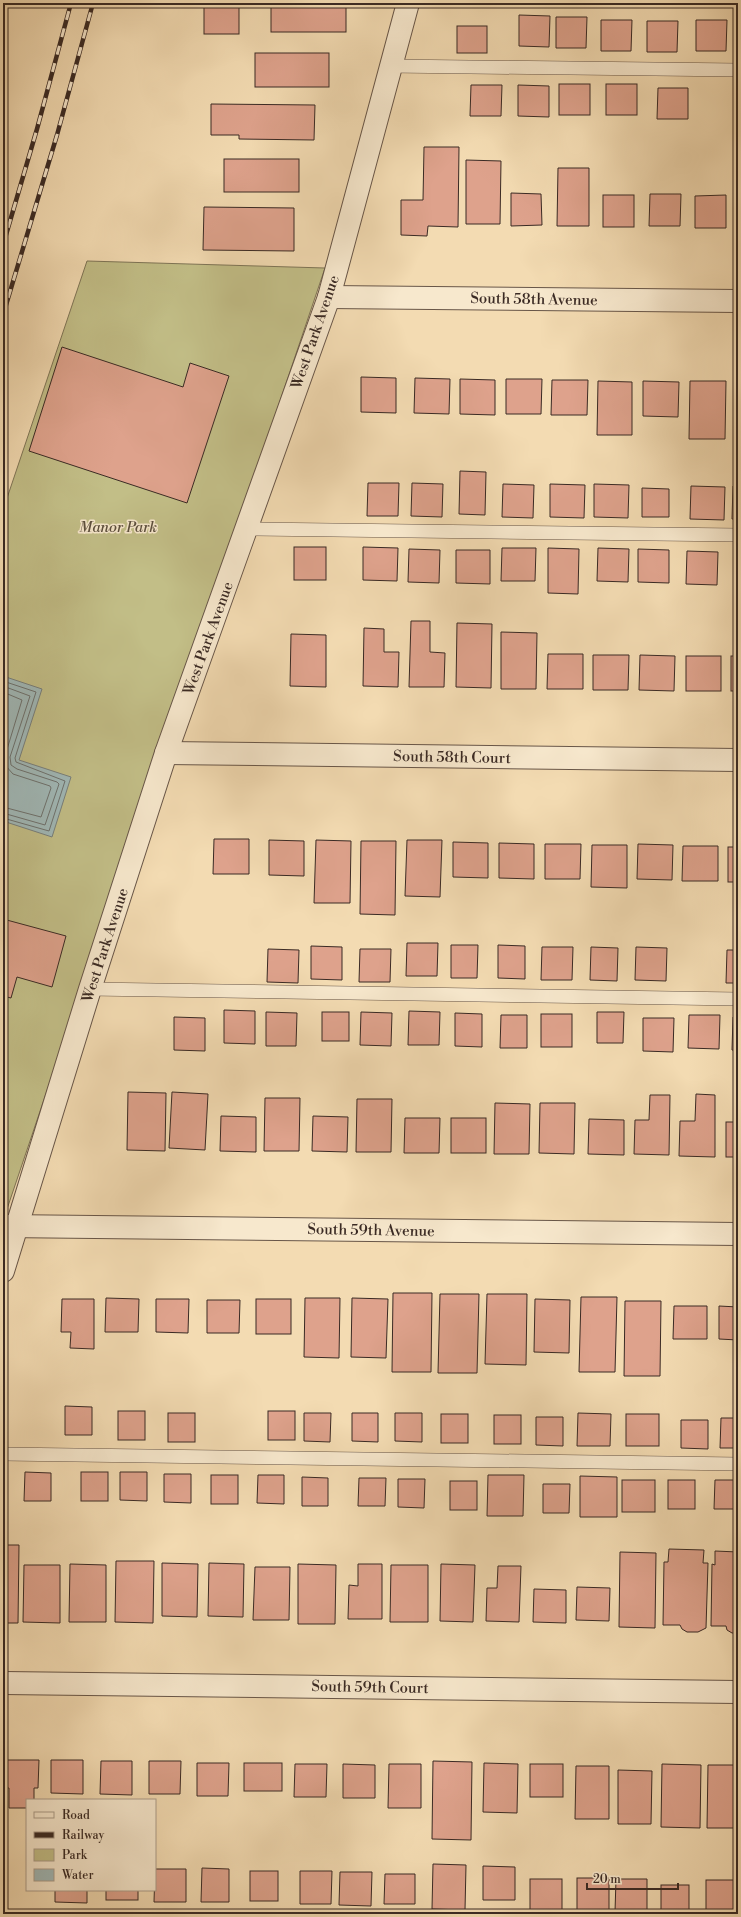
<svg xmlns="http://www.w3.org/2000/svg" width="741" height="1917" viewBox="0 0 741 1917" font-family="'Libre Bodoni',serif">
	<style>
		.green { fill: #c2be87; stroke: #7e7456 }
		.water { fill: #a0b8b7; stroke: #777f7c }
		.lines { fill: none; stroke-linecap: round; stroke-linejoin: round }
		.shore { stroke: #6d716e; stroke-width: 1 }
		.building { fill: #dea28c; stroke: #3a2a24 }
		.service-casing { stroke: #685648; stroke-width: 14 }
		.minor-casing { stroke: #685648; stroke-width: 24 }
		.service { stroke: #f7e8cd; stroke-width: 13 }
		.minor { stroke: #f7e8cd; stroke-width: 22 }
		.rail-casing { stroke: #3a2a24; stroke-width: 4.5 }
		.rail { stroke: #f7e8cd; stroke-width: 3; stroke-dasharray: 9; stroke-linecap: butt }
		.labels { text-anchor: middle; stroke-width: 3; stroke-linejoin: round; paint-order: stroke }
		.street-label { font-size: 15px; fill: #3a2a24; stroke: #f7e8cd }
		.park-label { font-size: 15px; font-style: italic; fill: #5c4f3d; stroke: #f7e8cd }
	</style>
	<rect width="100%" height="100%" fill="#f3dbb2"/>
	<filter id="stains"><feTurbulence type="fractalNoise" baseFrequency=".005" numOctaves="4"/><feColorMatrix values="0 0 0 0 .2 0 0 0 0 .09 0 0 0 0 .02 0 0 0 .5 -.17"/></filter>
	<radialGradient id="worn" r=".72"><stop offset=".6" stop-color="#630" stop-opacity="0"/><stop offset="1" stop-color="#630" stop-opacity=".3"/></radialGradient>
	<!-- green -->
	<path class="green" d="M87,261l238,7 -319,944h-3v-702z"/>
	<!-- water -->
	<path class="water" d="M3,676l39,13 -23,71 52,17 -19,60 -49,-16z"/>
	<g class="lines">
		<!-- shore -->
		<g class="shore">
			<path d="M3,681l33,11 -21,66 1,4 49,19 -16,50 -46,-13"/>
			<path d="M3,686l27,10 -20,61 1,8 6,4 40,13 2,2 -14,41 -42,-12"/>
			<path d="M3,692l19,8 -17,56v9l8,9 37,12 1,2 -10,29 -38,-10"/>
		</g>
	</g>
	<!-- building -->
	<g class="building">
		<rect x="204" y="3" width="35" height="31"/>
		<rect x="271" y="3" width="75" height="29"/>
		<path d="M519,15l31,1 -1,31 -30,-1z"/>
		<path d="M556,17h31l-1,31h-30z"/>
		<path d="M601,20h31l-1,31h-30z"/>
		<path d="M696,20h31l-1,31h-30z"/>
		<path d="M647,21h31l-1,31h-30z"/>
		<rect x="457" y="26" width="30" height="27"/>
		<rect x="255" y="53" width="74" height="34"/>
		<rect x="559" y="84" width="31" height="31"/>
		<rect x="606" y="84" width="31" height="31"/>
		<path d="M471,85h31l-1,31h-31z"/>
		<path d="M518,85l31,1v31l-31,-1z"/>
		<path d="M658,88h30v31h-31z"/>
		<path d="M211,104l104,1 -1,35 -75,-1v-4h-28z"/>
		<path d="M424,147h35l-1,80 -30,-1 -1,10 -26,-1v-35h22z"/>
		<rect x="224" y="159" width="75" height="33"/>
		<path d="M466,160l35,1 -1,63h-34z"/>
		<path d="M558,168h31v58h-32z"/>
		<path d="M511,193l30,1 1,31 -31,1z"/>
		<path d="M650,194h31l-1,32h-31z"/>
		<rect x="603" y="195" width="31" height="32"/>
		<path d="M726,195v33h-31v-32z"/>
		<path d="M204,207l90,1v43l-91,-1z"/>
		<path d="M62,347l121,40 7,-24 39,13 -42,127 -158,-52z"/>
		<path d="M361,377l35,1v35l-35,-1z"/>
		<path d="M415,378l35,1 -1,35 -35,-1z"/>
		<path d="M460,379l35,1v35l-35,-1z"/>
		<path d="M506,379h36l-1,35h-35z"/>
		<path d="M552,380h36l-1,35h-36z"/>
		<path d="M598,381l34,1v53h-35z"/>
		<path d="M643,381l36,1 -1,35 -35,-1z"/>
		<path d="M690,381h36l-1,58h-36z"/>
		<rect x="735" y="382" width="3" height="35"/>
		<path d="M460,471l26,1 -1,43 -26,-1z"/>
		<path d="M368,483h31l-1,33h-31z"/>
		<path d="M412,483l31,1 -1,33 -31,-1z"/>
		<path d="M503,484l31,1 -1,33 -31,-1z"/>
		<path d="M550,484l35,1 -1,33 -34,-1z"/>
		<path d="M594,484l35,1 -1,33 -34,-1z"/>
		<path d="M691,486l34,1 -1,33 -34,-1z"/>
		<path d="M733,486h5v33h-6z"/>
		<path d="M642,488l27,1v28h-27z"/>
		<rect x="294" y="547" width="32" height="33"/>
		<path d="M363,547l35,1 -1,33 -34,-1z"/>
		<path d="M502,548h34l-1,33h-34z"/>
		<path d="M548,548l31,1 -1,45 -30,-1z"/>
		<path d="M598,548l31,1 -1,33 -31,-1z"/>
		<path d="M409,549l31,1 -1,33 -31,-1z"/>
		<path d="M638,549l31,1v33l-31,-1z"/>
		<path d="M456,550h34v34l-34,-1z"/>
		<path d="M687,551l31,1 -1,33 -31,-1z"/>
		<rect x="736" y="554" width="2" height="30"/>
		<path d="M411,621h19v31l15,1 -1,34h-35z"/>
		<path d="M457,623l35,1 -1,64 -35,-1z"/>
		<path d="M364,628l20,1v23h15l-1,35 -35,-1z"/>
		<path d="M501,632l36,1 -1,56h-35z"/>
		<path d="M291,634l35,1v52l-36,-1z"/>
		<path d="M548,654h35v35h-36z"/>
		<path d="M593,655h36l-1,35h-35z"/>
		<path d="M640,655l35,1 -1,35 -35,-1z"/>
		<rect x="686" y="656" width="35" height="35"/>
		<rect x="731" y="656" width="7" height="35"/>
		<path d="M214,839h35v35h-36z"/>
		<path d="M269,840l35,1v35l-35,-1z"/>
		<path d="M316,840l35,1 -1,62h-36z"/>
		<path d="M407,840h35l-2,57 -35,-1z"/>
		<path d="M361,841h35l-1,74 -35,-1z"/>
		<path d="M453,842l35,1v35l-35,-1z"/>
		<path d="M499,843l35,1v35l-35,-1z"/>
		<path d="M545,844h36l-1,35h-35z"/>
		<path d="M638,844l35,1 -1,35 -35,-1z"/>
		<path d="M592,845h35v43l-36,-1z"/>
		<path d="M683,846h35v35h-36z"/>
		<rect x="728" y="847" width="10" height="35"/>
		<path d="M3,919l63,17 -14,51 -35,-10 -6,21 -8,-2z"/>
		<path d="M407,943h31l-1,33h-31z"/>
		<path d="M451,945h27l-1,33h-26z"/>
		<path d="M498,945l27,1v33l-27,-1z"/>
		<path d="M311,946l31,1v33l-31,-1z"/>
		<path d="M542,947h31l-1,33h-31z"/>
		<path d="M591,947l27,1 -1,33 -27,-1z"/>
		<path d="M636,947l31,1 -1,33 -31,-1z"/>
		<path d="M268,949l31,1 -1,33 -31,-1z"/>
		<path d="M360,949h31l-1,33h-31z"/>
		<path d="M727,950h11v33h-12z"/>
		<path d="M224,1010l31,1v33l-31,-1z"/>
		<path d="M409,1011l31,1 -1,33h-31z"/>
		<path d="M266,1012l31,1 -1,33h-30z"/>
		<rect x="322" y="1012" width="27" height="29"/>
		<path d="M361,1012l31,1 -1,33 -31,-1z"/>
		<path d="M597,1012h27l-1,31h-26z"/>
		<path d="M455,1013l27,1v33l-27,-1z"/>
		<rect x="541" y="1014" width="31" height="33"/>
		<path d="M501,1015h26v33h-27z"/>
		<path d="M689,1015h31l-1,34 -31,-1z"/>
		<path d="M174,1017l31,1v33l-31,-1z"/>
		<path d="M733,1017h5v34l-6,-1z"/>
		<path d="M643,1018h31l-1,34 -30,-1z"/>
		<path d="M128,1092l38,1 -1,58 -38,-1z"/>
		<path d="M172,1092l36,2 -3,56 -36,-2z"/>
		<path d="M696,1094l19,1v62l-36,-1 1,-35h15z"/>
		<path d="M650,1095h20l-1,60 -35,-1 1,-34h14z"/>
		<path d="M265,1098h35l-1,53h-35z"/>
		<path d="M357,1099h35l-1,53h-35z"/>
		<path d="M495,1103l35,1 -1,50h-35z"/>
		<path d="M540,1103h35l-1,51 -35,-1z"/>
		<path d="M221,1116l35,1v35l-36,-1z"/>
		<path d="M313,1116l35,1 -1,35 -35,-1z"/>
		<path d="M405,1118h35l-1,35h-35z"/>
		<rect x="451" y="1118" width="35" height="35"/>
		<path d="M589,1119l35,1v35l-36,-1z"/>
		<rect x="726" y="1122" width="12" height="35"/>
		<path d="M393,1293h39l-1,79h-39z"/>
		<path d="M440,1294h39l-2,79h-39z"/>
		<path d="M487,1294h40l-1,71 -41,-1z"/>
		<path d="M581,1297h36l-2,75h-36z"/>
		<path d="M106,1298l33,1 -1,33h-33z"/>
		<path d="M305,1298h35l-1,60 -35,-1z"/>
		<path d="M352,1298l36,1 -2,59 -35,-1z"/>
		<path d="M62,1299h32v50l-24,-1 1,-16h-10z"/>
		<path d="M156,1299h33l-1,34 -32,-1z"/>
		<rect x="256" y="1299" width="35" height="35"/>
		<path d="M535,1299l35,1 -1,53 -35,-1z"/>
		<path d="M207,1300h33l-1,33h-32z"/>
		<path d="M625,1301h36l-1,75h-36z"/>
		<path d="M674,1306h33v33h-34z"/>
		<path d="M719,1306l19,1v33l-19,-1z"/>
		<path d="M65,1406l27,1v28h-27z"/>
		<rect x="118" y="1411" width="27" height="29"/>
		<rect x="268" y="1411" width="27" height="29"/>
		<rect x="168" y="1413" width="27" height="29"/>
		<path d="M304,1413h27l-1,29 -26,-1z"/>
		<path d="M352,1413h26v29l-26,-1z"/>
		<path d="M395,1413h27v29l-27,-1z"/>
		<path d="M578,1413l33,1 -1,32h-33z"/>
		<rect x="441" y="1414" width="27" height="29"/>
		<rect x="626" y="1414" width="33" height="32"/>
		<rect x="494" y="1415" width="27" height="29"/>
		<path d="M536,1417h27v29l-27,-1z"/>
		<path d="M721,1418h17v30h-18z"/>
		<path d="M681,1420h27v29l-27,-1z"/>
		<path d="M25,1472l26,1v28h-27z"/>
		<rect x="81" y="1472" width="27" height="29"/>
		<path d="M120,1472h27v29l-27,-1z"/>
		<path d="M164,1474h27v29l-27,-1z"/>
		<rect x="211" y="1475" width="27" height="29"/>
		<path d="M258,1475h26v29l-27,-1z"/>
		<path d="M488,1475h36l-1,41h-36z"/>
		<path d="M580,1476l37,1v40h-37z"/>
		<path d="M302,1477l26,1v28h-26z"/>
		<path d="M359,1478h27l-1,28h-27z"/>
		<path d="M398,1479h27l-1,29 -26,-1z"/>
		<rect x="622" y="1480" width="33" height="32"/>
		<rect x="668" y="1480" width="27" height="29"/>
		<path d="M715,1480h23v29h-24z"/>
		<rect x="450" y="1481" width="27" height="29"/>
		<path d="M543,1484h27l-1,29h-26z"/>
		<path d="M3,1545h16l-1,78h-15z"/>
		<path d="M669,1549l35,1 -1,13h5l-2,65 -8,4h-11l-5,-3 -2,-4h-17l1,-63h4z"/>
		<path d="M715,1551l23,1v81h-6l-5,-3 -1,-4h-15l1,-62 3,1z"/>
		<path d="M620,1552l36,1 -1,75 -36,-1z"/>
		<path d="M116,1561h38l-1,62 -38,-1z"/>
		<path d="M162,1563l36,1 -1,53 -35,-1z"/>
		<path d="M209,1563l35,1 -1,53 -35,-1z"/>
		<path d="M70,1564l36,1v57h-37z"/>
		<path d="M298,1564l38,1 -1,59h-37z"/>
		<path d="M358,1564h24v55h-34l1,-34 9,1z"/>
		<path d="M441,1564l34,1 -2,57 -33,-1z"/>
		<path d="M24,1565h36v58l-37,-1z"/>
		<path d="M391,1565h37v57h-38z"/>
		<path d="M498,1566h23l-2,56 -33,-1 1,-33h10z"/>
		<path d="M255,1567h35l-1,53h-36z"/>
		<path d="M577,1587l33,1 -1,33 -33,-1z"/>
		<path d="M534,1589l32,1v33l-33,-1z"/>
		<path d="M3,1760h36l-1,28h-4v12h-7v8h-18v-20h-6z"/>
		<path d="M51,1760h32v34l-32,-1z"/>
		<path d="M101,1761h31v34l-32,-1z"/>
		<path d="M149,1761h32l-1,33h-31z"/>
		<path d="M433,1761l39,1 -1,78 -39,-1z"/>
		<path d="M197,1763h32l-1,33h-31z"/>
		<rect x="244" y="1763" width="38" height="28"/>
		<path d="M484,1763l34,1 -1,49 -34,-1z"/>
		<path d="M295,1764h32l-1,33h-32z"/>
		<path d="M343,1764l32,1v33h-32z"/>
		<path d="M389,1764h32v44h-33z"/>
		<rect x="530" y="1764" width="33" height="33"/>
		<path d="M662,1764l39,1 -1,63 -39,-1z"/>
		<path d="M708,1765h30v63h-31z"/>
		<path d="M576,1766h33v53h-34z"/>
		<path d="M618,1770l34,1 -1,53h-33z"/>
		<path d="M433,1864l33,1 -1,45 -33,-1z"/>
		<path d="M483,1866l32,1v33h-32z"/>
		<path d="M202,1868l27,1v33h-28z"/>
		<path d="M155,1869h31v33h-32z"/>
		<rect x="250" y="1871" width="28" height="30"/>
		<path d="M300,1871h32l-1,33h-31z"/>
		<path d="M340,1872h32l-1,34 -32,-1z"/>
		<path d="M385,1874h30v30h-31z"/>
		<rect x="577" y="1878" width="32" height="33"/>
		<rect x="530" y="1879" width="32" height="34"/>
		<path d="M616,1879h31v33h-32z"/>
		<rect x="706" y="1880" width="32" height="33"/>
		<rect x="661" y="1885" width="28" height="29"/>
		<path d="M55,1890h32v13l-32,-1z"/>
		<rect x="106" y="1890" width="32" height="10"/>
	</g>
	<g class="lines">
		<!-- service casing -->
		<g class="service-casing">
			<g id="service">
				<path d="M390,66l348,4"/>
				<path d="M246,529l492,6"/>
				<path d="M90,989l648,10"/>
				<path d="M3,1454l735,10"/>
			</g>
		</g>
		<!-- minor casing -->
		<g class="minor-casing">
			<g id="minor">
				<path d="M329,297l409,4"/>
				<path d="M166,753l572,7"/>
				<path d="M3,1226l735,8"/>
				<path d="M3,1271l87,-282 76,-236 163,-456 79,-294"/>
				<path d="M3,1683l735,9"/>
			</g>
		</g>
		<!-- service -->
		<use href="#service" class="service"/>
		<!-- minor -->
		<use href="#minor" class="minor"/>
		<!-- rail casing -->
		<g class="rail-casing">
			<g id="rail">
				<path d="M3,245l34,-116 34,-126"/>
				<path d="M3,315l54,-180 36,-132"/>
			</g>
		</g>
		<!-- rail -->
		<use href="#rail" class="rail"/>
	</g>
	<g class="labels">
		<!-- street labels -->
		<g class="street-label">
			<text transform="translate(534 299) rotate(1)" y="5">South 58th Avenue</text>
			<text transform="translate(315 332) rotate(-71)" y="5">West Park Avenue</text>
			<text transform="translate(208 638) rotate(-70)" y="5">West Park Avenue</text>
			<text transform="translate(452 757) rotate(1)" y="5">South 58th Court</text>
			<text transform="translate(105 945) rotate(-72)" y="5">West Park Avenue</text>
			<text transform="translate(371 1230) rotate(1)" y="5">South 59th Avenue</text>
			<text transform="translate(370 1687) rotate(1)" y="5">South 59th Court</text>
		</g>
		<!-- park labels -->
		<g class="park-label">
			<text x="118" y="532">Manor Park</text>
		</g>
	</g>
	<!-- margin -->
	<rect width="741" height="1917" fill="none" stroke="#f3dbb2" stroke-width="16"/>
	<rect x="4" y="4" width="733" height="1909" fill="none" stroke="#3a2a24" stroke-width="2"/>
	<rect x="8" y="8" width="725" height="1901" fill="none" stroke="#3a2a24"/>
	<!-- legend -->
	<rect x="26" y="1799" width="130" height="92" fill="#f7e8cd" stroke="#ab9c89"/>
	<rect x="34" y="1812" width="20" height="6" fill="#f7e8cd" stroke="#ab9c89"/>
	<text x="62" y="1819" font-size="12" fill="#3a2a24">Road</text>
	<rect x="34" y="1832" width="20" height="6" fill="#3a2a24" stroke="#ab9c89"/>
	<text x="62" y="1839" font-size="12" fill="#3a2a24">Railway</text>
	<rect x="34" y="1849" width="20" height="12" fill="#c2be87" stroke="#ab9c89"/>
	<text x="62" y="1859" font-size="12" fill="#3a2a24">Park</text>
	<rect x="34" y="1869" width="20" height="12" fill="#a0b8b7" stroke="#ab9c89"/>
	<text x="62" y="1879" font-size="12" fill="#3a2a24">Water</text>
	<!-- scale -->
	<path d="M587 1883v6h91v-6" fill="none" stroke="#3a2a24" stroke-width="2"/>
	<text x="593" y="1883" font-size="12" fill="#3a2a24" stroke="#f7e8cd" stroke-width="3" paint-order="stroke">20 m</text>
	<rect width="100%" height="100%" filter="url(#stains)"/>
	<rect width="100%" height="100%" fill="url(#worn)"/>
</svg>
